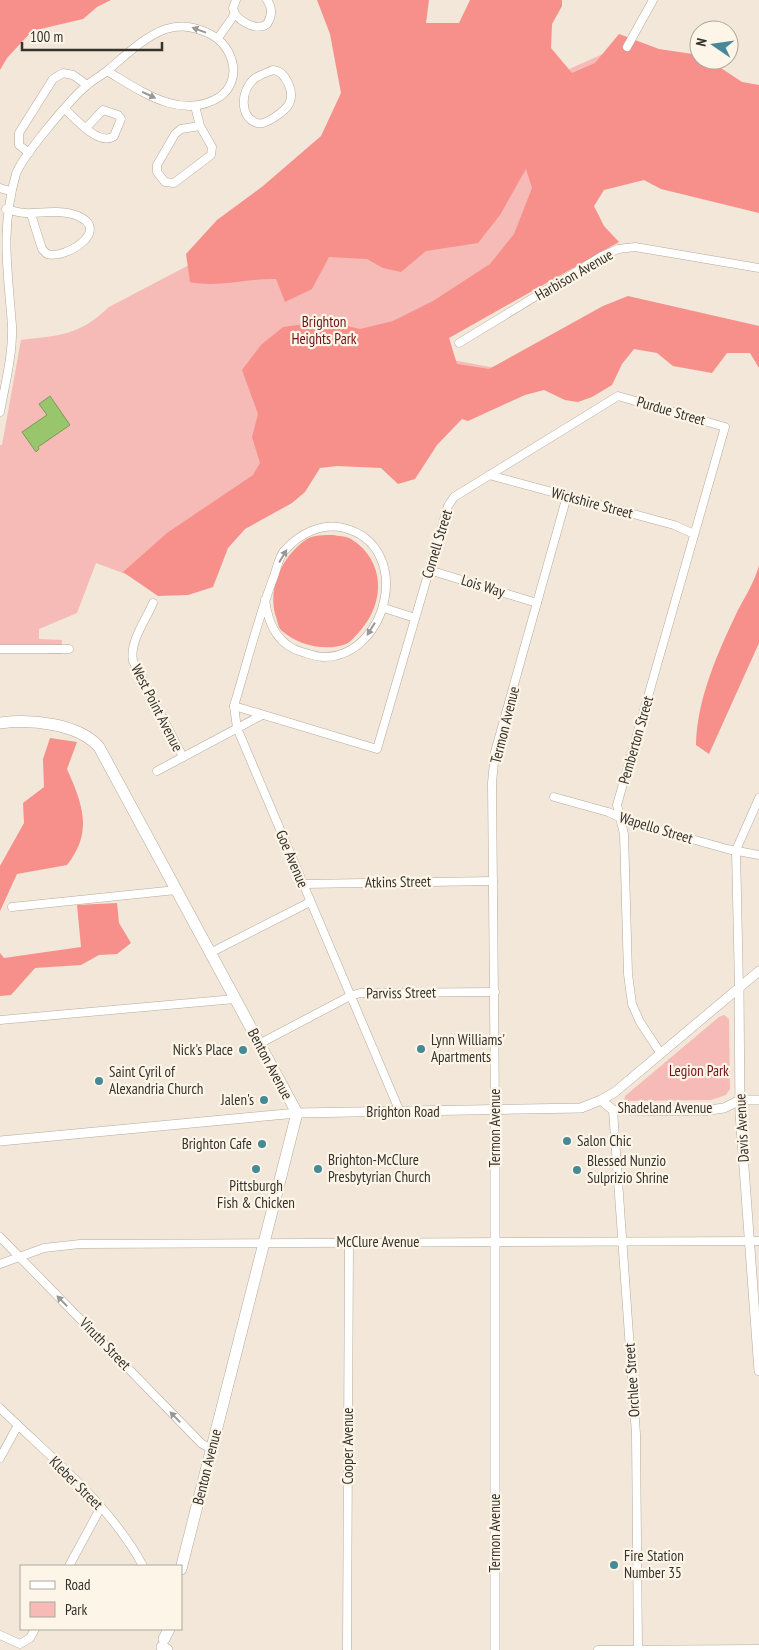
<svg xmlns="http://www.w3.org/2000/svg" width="759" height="1650" viewBox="0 0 759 1650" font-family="'PT Sans Narrow',sans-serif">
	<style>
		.green { fill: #f6bbb7 }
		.forest { fill: #f78f8a }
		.water { fill: #99c56c; stroke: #7b9959 }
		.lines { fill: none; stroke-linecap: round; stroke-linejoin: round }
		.minor-casing { stroke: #b5aa9c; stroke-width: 9 }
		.tertiary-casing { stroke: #b5aa9c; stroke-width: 10 }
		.primary-casing { stroke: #b5aa9c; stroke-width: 12 }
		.minor { stroke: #fff; stroke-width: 8 }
		.tertiary { stroke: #fff; stroke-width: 9 }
		.primary { stroke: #fff; stroke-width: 11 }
		.oneway { fill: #9a9896 }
		.poi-dot { fill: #458a96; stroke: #fdf5e8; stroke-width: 2 }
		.labels { text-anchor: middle; stroke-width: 4.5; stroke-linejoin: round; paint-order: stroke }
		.street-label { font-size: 15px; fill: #36322c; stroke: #fdf5e8 }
		.park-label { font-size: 15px; fill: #6f1218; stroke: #fdf5e8 }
		.poi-label { font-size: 15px; fill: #36322c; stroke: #fdf5e8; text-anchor: start }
	</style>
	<rect width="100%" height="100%" fill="#f2e7d8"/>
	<!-- green -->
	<g class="green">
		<path d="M623,45l-6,128 -169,158 -6,27 70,13 -223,76 -142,135 -51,-19 -19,50 -38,16v10l23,1 -1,14 -61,-3v-206h2l19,-105c41,-5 57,-4 88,-33l141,-74 187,-105z"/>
		<path d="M724,1015l5,4 1,70 -4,6 -15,5 -87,1 1,-5 94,-79z"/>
	</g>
	<!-- forest -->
	<g class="forest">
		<path d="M0,0h111l-14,7 -14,12 -51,12 -25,27 -7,12z"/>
		<path d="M317,0h112l-3,23h33l11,-23h92v6l-10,18 -1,24 21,25 23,-10 24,-29 40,15 40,6v5h10l33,22 17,3v128l-98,-24 -17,-9 -40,10 -10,16 10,20 15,16 -170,96 8,26 32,5 114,-63 25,-10 131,30v42l-9,-15h-23l-15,20 -39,-7 -16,-13 -23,-4 -12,15 -10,21 -20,12 -14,5 -13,-2 -21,-10 -19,5 -57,26 -6,-2 -25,26 -22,34 -17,5 -17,-16 -44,-2 -17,2 -15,24 -13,11 -47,26 -17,19 -15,39 -25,8 -30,1 -35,-24 44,-39 86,-58 7,-12 -8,-26 6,-23 -16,-44 19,-25 22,-18 43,-6 34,8 33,-8 40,-20 57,-37 24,-30 18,-46 -6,-19 -26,46 -22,28 -52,8 -25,21 -18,-4 -16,-9 -38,-2 -17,32 -27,13 -9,-23c-29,-1 -58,9 -86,3l-4,-28 31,-34 46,-34 58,-50 20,-43 -11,-59z"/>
		<path d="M333,535c5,1 13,1 18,4 35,22 34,64 9,92 -4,4 -9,11 -14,13 -21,8 -48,1 -64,-13 -4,-3 -4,-9 -6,-14 -9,-29 6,-61 31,-78 6,-4 18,-4 26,-4z"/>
		<path d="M759,565v78l-50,111 -13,-9c1,-47 22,-93 42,-135 8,-15 17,-29 21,-45z"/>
		<path d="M50,738l27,4 -10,27c16,36 26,63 0,96l-50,9 -17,37v-45l24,-43 -1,-20 21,-16 -1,-28z"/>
		<path d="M117,903l2,20 12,20 -14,11 -18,1 -18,10 -46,3 -24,27 -11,1v-43l4,5 77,-11 -4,-42z"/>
	</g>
	<!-- water -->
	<path class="water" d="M50,396l20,29 -32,22 1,2 -3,3 -14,-20 25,-17 -8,-11z"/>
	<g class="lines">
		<!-- minor casing -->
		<g class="minor-casing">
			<g id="minor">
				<path d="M236,0l-3,8c2,12 23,24 34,16 5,-8 6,-16 0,-24"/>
				<path d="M218,38l17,-24"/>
				<path d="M627,47l26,-47"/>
				<path d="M273,70c13,1 22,23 16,34 -4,7 -24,22 -32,19 -18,-6 -16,-32 -4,-43 5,-5 13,-7 20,-10z"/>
				<path d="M195,106l5,20 12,21 -1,8 -37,28 -9,-1 -8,-10v-7l18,-31 6,-5 19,-3"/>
				<path d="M65,109c11,10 34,38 49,27l7,-17 -3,-4 -15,-5 -17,18"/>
				<path d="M29,153l-10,-8v-12l34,-54 10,-6 10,2 14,10"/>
				<path d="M0,188l10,3"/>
				<path d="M6,209c8,2 18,5 26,4 15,-1 32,-3 46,3 34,15 -14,44 -31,38l-5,-5 -11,-35"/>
				<path d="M459,343l143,-87 16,-7 17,-2 124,21"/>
				<path d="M0,412c5,-27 13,-58 12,-86 -4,-55 -12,-96 4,-152 7,-19 54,-74 70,-88 7,-6 15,-10 22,-16 17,-14 37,-34 58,-41 16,-5 29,-2 44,5 12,6 21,18 23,32 2,11 -3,23 -12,30 -39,26 -80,-5 -114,-25"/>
				<path d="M489,475l185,50 20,9"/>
				<path d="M429,570l108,33"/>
				<path d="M265,600c3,23 12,45 37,52 7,2 15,5 22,5 65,-1 90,-111 20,-129 -22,-6 -45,6 -60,23 -5,6 -7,17 -10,25 -16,42 -27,87 -40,130l3,22 163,384"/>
				<path d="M153,603c-7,17 -24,39 -20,58l50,96"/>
				<path d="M384,608l31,10"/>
				<path d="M0,649h69"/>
				<path d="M234,706l143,43 71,-243 6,-9 164,-101 107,31 -108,378 7,29 4,140 4,30 8,18 21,32"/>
				<path d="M157,771l105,-56"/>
				<path d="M554,797l54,15 20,9 99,28 32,6"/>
				<path d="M303,884l190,-3"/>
				<path d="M12,907l164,-17"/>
				<path d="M210,953l100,-51"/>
				<path d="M739,988l-3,-138 23,-52"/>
				<path d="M0,1020l235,-21"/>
				<path d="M259,1044l91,-48 10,-3 135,-1"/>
				<path d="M613,1110l23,324 2,216"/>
				<path d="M495,1111l-3,-328 3,-31 72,-256"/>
				<path d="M0,1237l202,207 10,5"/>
				<path d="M0,1264l44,-16 36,-4 679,-3"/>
				<path d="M0,1408c50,49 110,96 143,158"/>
				<path d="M0,1458l18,-33"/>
				<path d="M69,1566l32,-59"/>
				<path d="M0,1635l20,9 10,-6 5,-9"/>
				<path d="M347,1650l2,-408"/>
				<path d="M598,1650l161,-1"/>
			</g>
		</g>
		<!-- tertiary casing -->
		<g class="tertiary-casing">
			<g id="tertiary">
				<path d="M739,988l1,125 19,258"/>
				<path d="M601,1100l12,10 89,1 22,-3 16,-8h19"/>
				<path d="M0,1141l297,-28 284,-5 20,-8 14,-8 144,-121"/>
				<path d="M495,1650v-539"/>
			</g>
		</g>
		<!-- primary casing -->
		<g class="primary-casing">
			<g id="primary">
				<path d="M0,723c30,-4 78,0 99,24l198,366 -116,456"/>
				<path d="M164,1639l5,-10"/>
				<path d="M162,1647l5,3"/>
			</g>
		</g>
		<!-- minor -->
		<use href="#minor" class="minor"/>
		<!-- tertiary -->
		<use href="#tertiary" class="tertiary"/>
		<!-- primary -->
		<use href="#primary" class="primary"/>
	</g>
	<!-- one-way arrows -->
	<defs><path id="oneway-solid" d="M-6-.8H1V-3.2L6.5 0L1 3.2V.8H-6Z" transform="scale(1.25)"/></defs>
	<g class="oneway">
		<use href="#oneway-solid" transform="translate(199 30) rotate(-160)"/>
		<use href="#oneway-solid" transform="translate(149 95) rotate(25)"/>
		<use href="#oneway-solid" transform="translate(283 556) rotate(-59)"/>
		<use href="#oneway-solid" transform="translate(371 629) rotate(122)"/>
		<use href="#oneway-solid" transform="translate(62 1301) rotate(-134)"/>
		<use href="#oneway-solid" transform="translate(175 1417) rotate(-134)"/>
	</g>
	<!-- markers -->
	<g class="poi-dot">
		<circle cx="421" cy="1049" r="5"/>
		<circle cx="243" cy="1050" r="5"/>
		<circle cx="99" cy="1081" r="5"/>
		<circle cx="264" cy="1100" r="5"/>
		<circle cx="567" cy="1141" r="5"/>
		<circle cx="262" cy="1144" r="5"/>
		<circle cx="256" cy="1169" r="5"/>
		<circle cx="318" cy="1169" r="5"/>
		<circle cx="577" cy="1170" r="5"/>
		<circle cx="614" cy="1565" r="5"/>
	</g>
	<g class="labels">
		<!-- street labels -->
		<g class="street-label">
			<text transform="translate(574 275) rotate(-30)" y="5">Harbison Avenue</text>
			<text transform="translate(671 411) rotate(16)" y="5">Purdue Street</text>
			<text transform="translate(592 503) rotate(15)" y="5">Wickshire Street</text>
			<text transform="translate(437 544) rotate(-73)" y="5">Cornell Street</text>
			<text transform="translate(483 586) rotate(17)" y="5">Lois Way</text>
			<text transform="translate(157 708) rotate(63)" y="5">West Point Avenue</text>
			<text transform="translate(505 725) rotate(-76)" y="5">Termon Avenue</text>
			<text transform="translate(636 740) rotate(-74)" y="5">Pemberton Street</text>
			<text transform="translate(656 828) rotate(17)" y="5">Wapello Street</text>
			<text transform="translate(292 859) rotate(67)" y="5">Goe Avenue</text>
			<text transform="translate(398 882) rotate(-1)" y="5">Atkins Street</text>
			<text transform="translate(401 993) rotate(-1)" y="5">Parviss Street</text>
			<text transform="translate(270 1064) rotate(62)" y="5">Benton Avenue</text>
			<text x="665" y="1113">Shadeland Avenue</text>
			<text x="403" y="1117">Brighton Road</text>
			<text transform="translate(495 1128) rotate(-90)" y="5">Termon Avenue</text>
			<text transform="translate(742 1128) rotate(-93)" y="5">Davis Avenue</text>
			<text x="378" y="1247">McClure Avenue</text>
			<text transform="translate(105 1344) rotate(46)" y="5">Viruth Street</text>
			<text transform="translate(632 1380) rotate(-94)" y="5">Orchlee Street</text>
			<text transform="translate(348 1446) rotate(-90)" y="5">Cooper Avenue</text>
			<text transform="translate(207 1467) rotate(-76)" y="5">Benton Avenue</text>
			<text transform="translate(76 1483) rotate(45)" y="5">Kleber Street</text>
			<text transform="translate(495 1533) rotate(-90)" y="5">Termon Avenue</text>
		</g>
		<!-- park labels -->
		<g class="park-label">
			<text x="324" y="327">Brighton<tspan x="324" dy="17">Heights Park</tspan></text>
			<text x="699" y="1076">Legion Park</text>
		</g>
		<!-- poi labels -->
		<g class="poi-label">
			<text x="431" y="1045">Lynn Williams'<tspan x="431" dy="17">Apartments</tspan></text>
			<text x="233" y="1055" text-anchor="end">Nick's Place</text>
			<text x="109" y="1077">Saint Cyril of<tspan x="109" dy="17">Alexandria Church</tspan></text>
			<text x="254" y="1105" text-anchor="end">Jalen's</text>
			<text x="577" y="1146">Salon Chic</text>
			<text x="252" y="1149" text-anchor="end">Brighton Cafe</text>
			<text x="328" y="1165">Brighton-McClure<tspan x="328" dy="17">Presbytyrian Church</tspan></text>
			<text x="587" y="1166">Blessed Nunzio<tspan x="587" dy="17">Sulprizio Shrine</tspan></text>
			<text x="256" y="1191" text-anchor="middle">Pittsburgh<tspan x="256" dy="17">Fish &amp; Chicken</tspan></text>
			<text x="624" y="1561">Fire Station<tspan x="624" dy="17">Number 35</tspan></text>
		</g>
	</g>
	<!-- legend -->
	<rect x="20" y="1565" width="162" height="65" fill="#fdf5e8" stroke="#ada79d"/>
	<rect x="30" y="1581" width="25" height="8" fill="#ffffff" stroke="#ada79d"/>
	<text x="65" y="1590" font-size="15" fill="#36322c">Road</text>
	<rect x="30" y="1602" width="25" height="15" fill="#f6bbb7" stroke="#ada79d"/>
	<text x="65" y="1615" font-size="15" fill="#36322c">Park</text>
	<!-- north arrow -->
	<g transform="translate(714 45) rotate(283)"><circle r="24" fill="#fdf5e8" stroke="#ada79d"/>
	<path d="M0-4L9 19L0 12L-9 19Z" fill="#458a96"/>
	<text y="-8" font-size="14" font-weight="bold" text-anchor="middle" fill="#36322c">N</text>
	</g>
	<!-- scale -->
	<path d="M22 42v8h140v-8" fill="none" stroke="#36322c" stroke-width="2.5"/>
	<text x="30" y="42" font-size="15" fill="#36322c" stroke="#fdf5e8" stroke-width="4" paint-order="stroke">100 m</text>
</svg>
